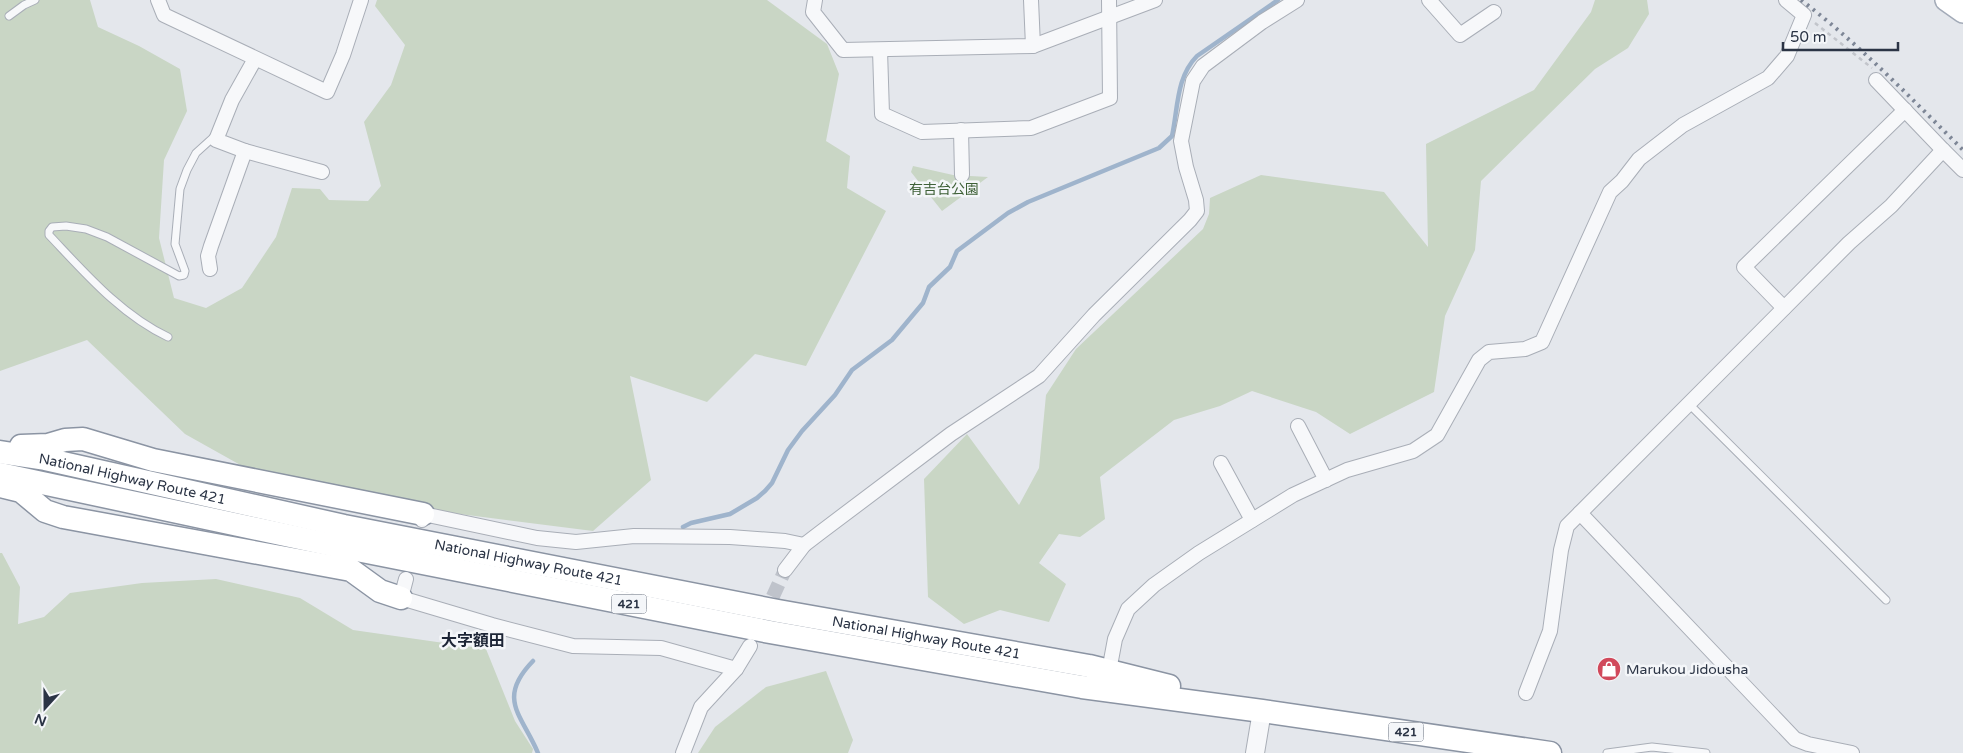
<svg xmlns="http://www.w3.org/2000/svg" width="1963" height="753" viewBox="0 0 1963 753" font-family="'Varela Round','Noto Sans JP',sans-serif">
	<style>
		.green { fill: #c9d6c5 }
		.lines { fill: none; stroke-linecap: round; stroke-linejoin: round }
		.stream { stroke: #9fb4cc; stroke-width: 4.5 }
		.minor-tunnel { stroke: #bfc3cb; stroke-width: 14; stroke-dasharray: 14 7; stroke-linecap: butt }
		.service-casing { stroke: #a9aeb7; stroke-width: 9 }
		.minor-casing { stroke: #a9aeb7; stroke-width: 16 }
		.tertiary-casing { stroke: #a9aeb7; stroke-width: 20 }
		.primary-casing { stroke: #a3abb8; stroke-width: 24 }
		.trunk-casing { stroke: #8b94a3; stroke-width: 25 }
		.path { stroke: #c2c5cb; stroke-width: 2.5; stroke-dasharray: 4 4; stroke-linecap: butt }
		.service { stroke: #f7f8fa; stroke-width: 7 }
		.minor { stroke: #f7f8fa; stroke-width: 14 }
		.tertiary { stroke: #f7f8fa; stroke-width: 18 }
		.primary { stroke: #fff; stroke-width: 21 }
		.trunk { stroke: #fff; stroke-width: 22 }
		.rail { stroke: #7d8696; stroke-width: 4; stroke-dasharray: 2.5 5; stroke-linecap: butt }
		.labels { text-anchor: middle; stroke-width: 5; stroke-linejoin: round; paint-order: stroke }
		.shield { fill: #f4f6f9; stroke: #676e7b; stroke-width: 1 }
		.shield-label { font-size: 12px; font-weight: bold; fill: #2b3445 }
		.park-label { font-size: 14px; fill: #3f6138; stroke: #f4f6f9 }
		.street-label { font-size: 14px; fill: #2b3445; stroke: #f4f6f9 }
		.poi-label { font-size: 14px; fill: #2b3445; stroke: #f4f6f9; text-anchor: start }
		.quarter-label { font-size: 16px; font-weight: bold; fill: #1d2536; stroke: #f4f6f9 }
	</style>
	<rect width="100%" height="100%" fill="#e4e7ec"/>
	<!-- green -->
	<g class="green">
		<path d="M0,0h90l8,27 41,19 41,23 7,42 -23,49 -5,78 15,60 32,10 36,-20 34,-51 16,-49 28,1 9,11 39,1 13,-15 -17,-64 27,-37 14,-40 -30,-39 2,-6h390l60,44 12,30 -13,67 24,15 -3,32 39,23 -80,155 -51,-12 -48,48 -77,-26 21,104 -58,51 -172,-22 -159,-32 -77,-43 -98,-94 -87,31z"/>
		<path d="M1595,0h52l2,14 -21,34 -33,21 -114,112 -6,69 -30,66 -11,76 -84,42 -34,-22 -64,-21 -32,15 -46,14 -74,57 5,42 -25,18 -21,-3 -20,29 27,21 -17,38 -49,-12 -36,14 -36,-27 -4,-118 43,-45 52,71 20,-37 7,-73 30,-46 127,-120 6,-15 1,-16 51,-23 123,17 44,55 -2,-103 108,-54 57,-78z"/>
		<path d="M913,166l40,9 35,2 -46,34 -31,-39z"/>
		<path d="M0,553h2l18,34 -2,37 26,-7 26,-24 72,-10 74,-4 84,19 53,32 133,19 29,72 18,28 -1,4h-532z"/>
		<path d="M826,671l27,69 -5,13h-150l17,-26 51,-40z"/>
	</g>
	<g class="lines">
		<!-- stream -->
		<g class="stream">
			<path d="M683,527l8,-4 39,-9 27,-16 8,-7 7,-8 16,-33 14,-19 33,-36 17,-25 40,-30 31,-37 6,-16 21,-20 7,-16 51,-38 20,-11 131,-54 13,-12c6,-27 4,-59 25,-80l81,-56"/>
			<path d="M533,661c-37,38 -11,54 5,92"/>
		</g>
		<!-- minor-tunnel -->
		<path class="minor-tunnel" d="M764,616l21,-46"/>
		<!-- service casing -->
		<g class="service-casing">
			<g id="service">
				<path d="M9,16l15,-11 11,-5"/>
				<path d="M168,337c-47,-22 -83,-64 -119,-102v-4l3,-4 14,-1 20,3 21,8 72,39 5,-1 1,-4 -10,-27 5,-55 7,-19 9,-17 21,-19"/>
				<path d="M1688,403l198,197"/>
				<path d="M1607,753l45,-6 54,6"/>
			</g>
		</g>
		<!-- minor casing -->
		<g class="minor-casing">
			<g id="minor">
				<path d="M158,0l6,15 163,77 16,-37 18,-55"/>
				<path d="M815,0l-2,12 30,38 190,-4 122,-46"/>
				<path d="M1031,0l2,46"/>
				<path d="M1429,0l31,35 34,-23"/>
				<path d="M880,50l2,64 40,18 109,-4 79,-30 -1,-98"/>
				<path d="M255,59l-23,41 -16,40 29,11 77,21"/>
				<path d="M1876,80l67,70"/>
				<path d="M961,130l1,45"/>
				<path d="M210,269l-2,-13 3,-10 34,-95"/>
				<path d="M1784,308l-40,-41 161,-157"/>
				<path d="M1298,426l28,54"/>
				<path d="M1221,463l31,57"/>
				<path d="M422,520l1,-6 114,24 39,4 58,-6 96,1 55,4 19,4"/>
				<path d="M785,570l19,-25 17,-13 130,-98 88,-58 55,-61 96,-95 7,-9 -1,-11 -10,-33 -5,-26 12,-60 10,-15 59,-44 35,-22"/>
				<path d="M406,579l-5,19 91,27 81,21 88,2 75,21"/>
				<path d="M1109,671l6,-32 13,-30 26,-24 45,-32 94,-58 54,-25 66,-19 24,-16 42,-75 10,-8 36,-3 17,-7 68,-150 12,-11 17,-22 44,-34 85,-47 19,-22 17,-41 -18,-15"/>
				<path d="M1526,693l24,-62 11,-81 6,-24 13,-13"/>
				<path d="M683,753l18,-46 35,-38 14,-23"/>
				<path d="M1852,753l-44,-9 -13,-5 -215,-226 269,-270 42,-37 52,-56 20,20"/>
			</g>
		</g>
		<!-- tertiary casing -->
		<g class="tertiary-casing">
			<path id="tertiary" d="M1255,753l7,-42"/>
		</g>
		<!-- primary casing -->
		<g class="primary-casing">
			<path id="primary" d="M1946,0l17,12"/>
		</g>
		<!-- trunk casing -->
		<g class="trunk-casing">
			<g id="trunk">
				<path d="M21,446l27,-1 17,-5 18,-1 70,21 270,54"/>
				<path id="s1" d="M0,452l45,7 299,67 434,85 311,55 80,20"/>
				<path d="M0,474l337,72 433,86 312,55 180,24 288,42"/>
				<path d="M0,486l21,5 24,20 18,6 288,53 29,21 21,7"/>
			</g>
		</g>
		<!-- path -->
		<path class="path" d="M1815,23l57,45"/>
		<!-- service -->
		<use href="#service" class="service"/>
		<!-- minor -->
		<use href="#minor" class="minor"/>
		<!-- tertiary -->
		<use href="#tertiary" class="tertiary"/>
		<!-- primary -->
		<use href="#primary" class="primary"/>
		<!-- trunk -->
		<use href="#trunk" class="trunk"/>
		<!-- rail -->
		<path class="rail" d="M1801,0c59,45 110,98 162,150"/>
	</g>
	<!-- icons -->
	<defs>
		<g id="shop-disc" transform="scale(1.25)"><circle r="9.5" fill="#d1495b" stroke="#f4f6f9"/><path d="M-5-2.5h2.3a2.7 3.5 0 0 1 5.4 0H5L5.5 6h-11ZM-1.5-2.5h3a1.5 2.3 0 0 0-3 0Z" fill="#fff"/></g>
	</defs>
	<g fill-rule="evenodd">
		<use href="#shop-disc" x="1609" y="669"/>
	</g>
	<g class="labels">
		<!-- shield labels -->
		<g class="shield">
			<rect x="611.5" y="594.5" width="35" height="19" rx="4"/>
			<rect x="1388.5" y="722.5" width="35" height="19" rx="4"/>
		</g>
		<g class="shield-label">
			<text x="629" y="608">421</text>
			<text x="1406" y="736">421</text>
		</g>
		<!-- park labels -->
		<g class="park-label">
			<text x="944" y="194">有吉台公園</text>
		</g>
		<!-- street labels -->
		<g class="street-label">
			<text dy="5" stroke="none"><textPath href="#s1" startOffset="135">National Highway Route 421</textPath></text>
			<text dy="5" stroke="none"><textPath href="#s1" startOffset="540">National Highway Route 421</textPath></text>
			<text dy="5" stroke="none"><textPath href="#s1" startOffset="945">National Highway Route 421</textPath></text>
		</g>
		<!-- poi labels -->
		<g class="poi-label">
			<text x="1626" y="674">Marukou Jidousha</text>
		</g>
		<!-- quarter labels -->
		<g class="quarter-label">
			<text x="473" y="646">大字額田</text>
		</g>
	</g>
	<!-- north arrow -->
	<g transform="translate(45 708) rotate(201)" stroke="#f4f6f9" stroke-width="4" paint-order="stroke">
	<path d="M0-4L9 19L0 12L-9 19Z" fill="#2b3445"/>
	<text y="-8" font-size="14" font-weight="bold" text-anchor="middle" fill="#2b3445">N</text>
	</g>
	<!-- scale -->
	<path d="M1783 42v8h115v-8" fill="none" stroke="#2b3445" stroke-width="2.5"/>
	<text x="1790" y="42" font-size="15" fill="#2b3445" stroke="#f4f6f9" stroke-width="4" paint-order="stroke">50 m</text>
</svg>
